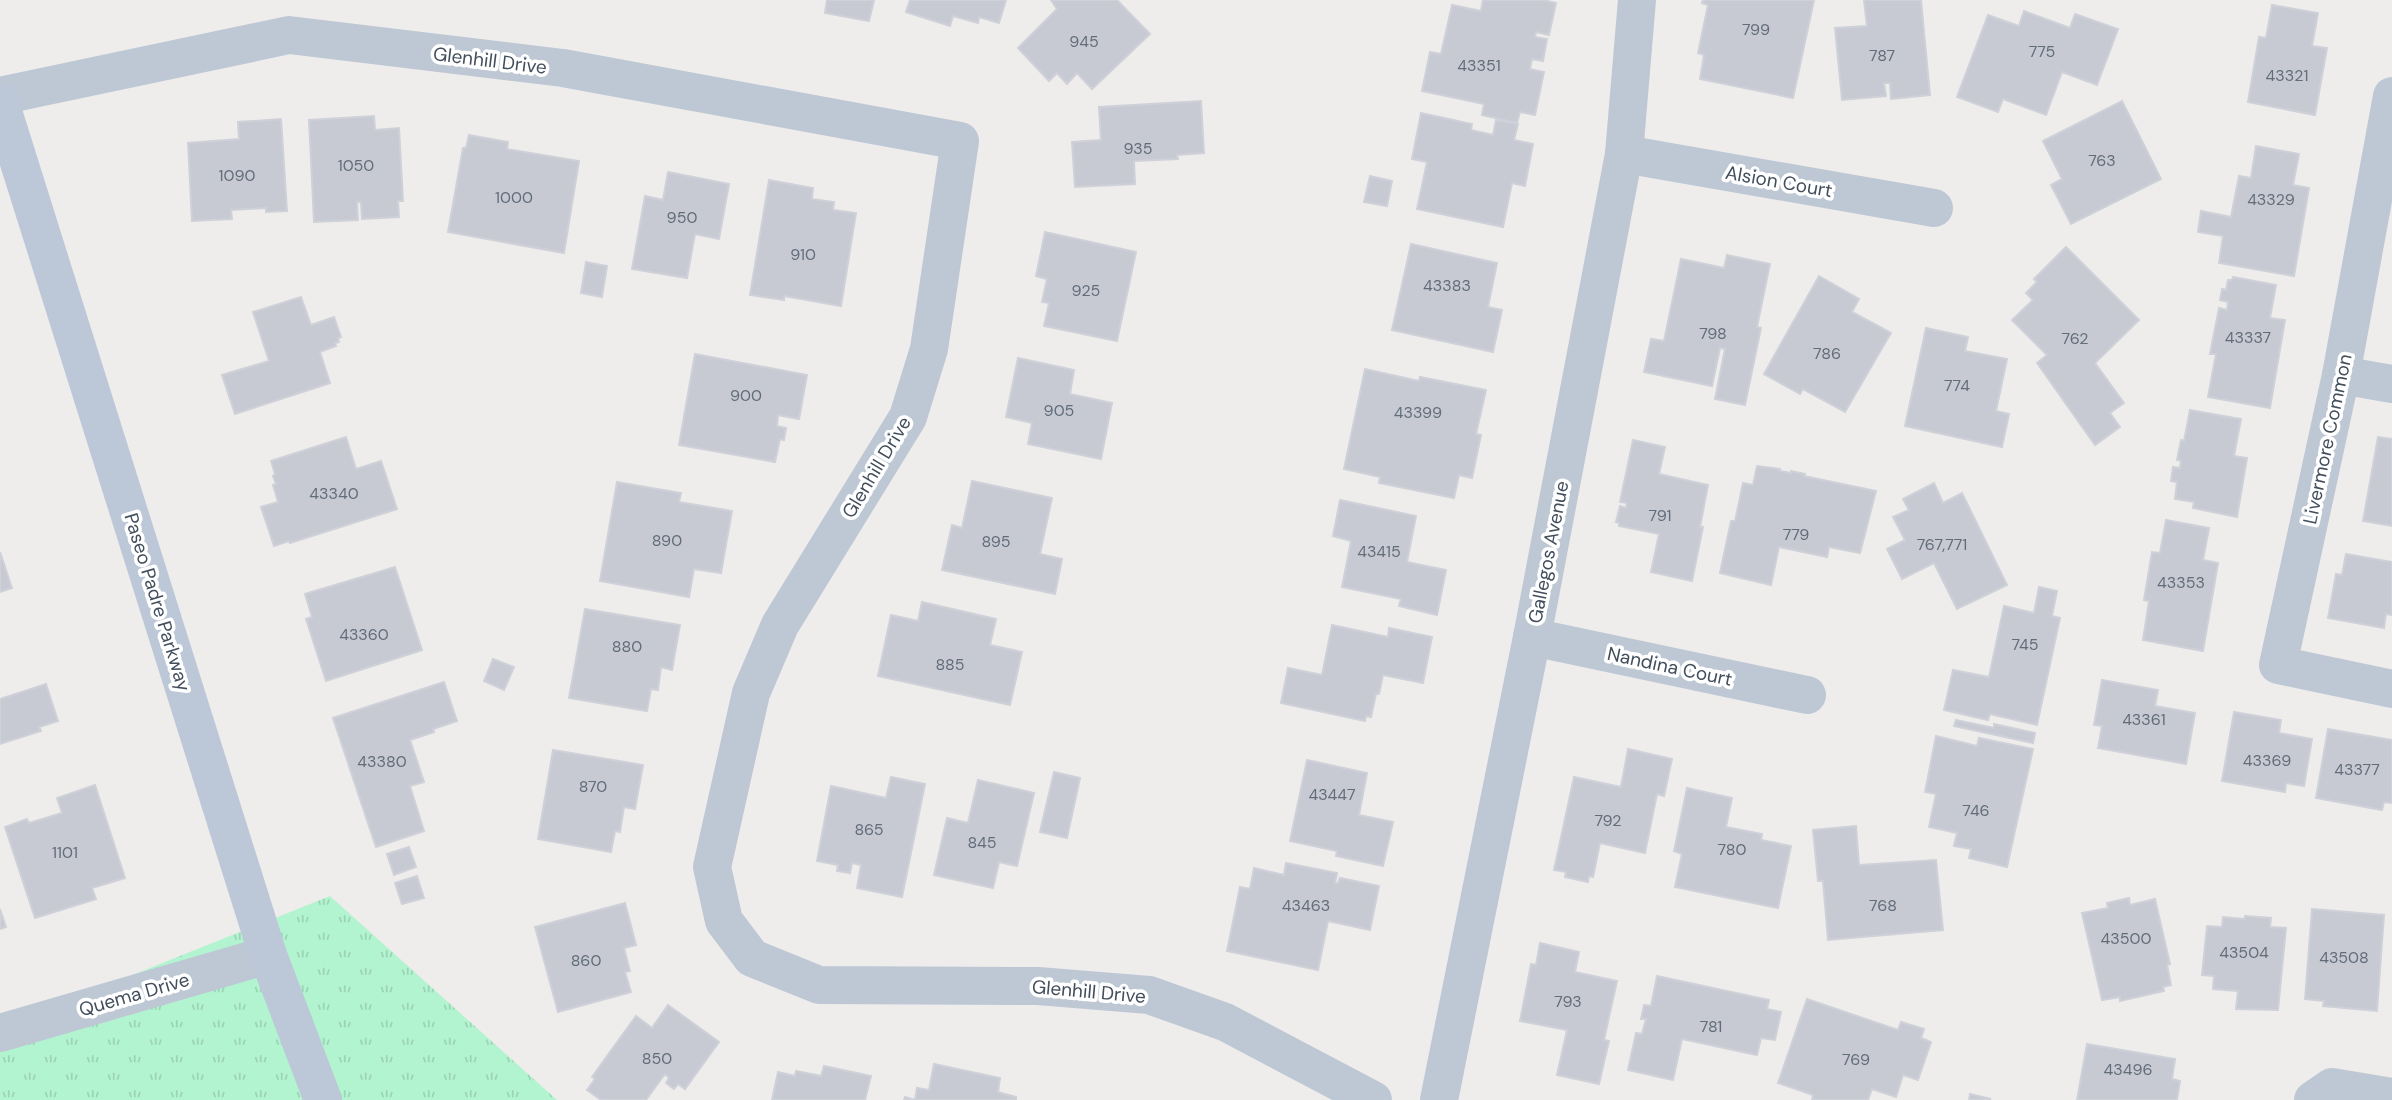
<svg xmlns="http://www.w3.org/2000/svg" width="2392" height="1100" viewBox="0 0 2392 1100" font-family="'DM Sans',sans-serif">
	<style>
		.grass { fill: url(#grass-tufts) }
		.building { fill: #c7cad3; stroke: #cfd1d9; stroke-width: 2 }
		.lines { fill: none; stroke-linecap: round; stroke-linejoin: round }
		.minor { stroke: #bdc8d4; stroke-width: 38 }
		.secondary { stroke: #bcc8d8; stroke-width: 38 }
		.labels { text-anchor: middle; stroke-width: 7; stroke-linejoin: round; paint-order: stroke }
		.number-label { font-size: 16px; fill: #636d7a }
		.street-label { font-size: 19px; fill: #424e5c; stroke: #fff }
	</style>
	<defs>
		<pattern id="grass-tufts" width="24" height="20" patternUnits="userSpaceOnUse" patternTransform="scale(1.75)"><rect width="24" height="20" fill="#b3f4d0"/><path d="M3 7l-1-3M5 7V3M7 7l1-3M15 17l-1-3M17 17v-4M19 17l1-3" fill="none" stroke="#9bd3b5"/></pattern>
	</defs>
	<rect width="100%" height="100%" fill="#efecec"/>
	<!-- grass -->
	<path class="grass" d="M330,896l227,204h-557v-72z"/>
	<!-- building -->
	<g class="building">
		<path d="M827,0h47l-5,21 -44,-8z"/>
		<path d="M910,0h96l-7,23 -20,-6 -1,6 -25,-7 -3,10 -44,-14z"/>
		<path d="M1051,0h66l33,34 -58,55 -15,-16 -10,11 -10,-11 -8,8 -31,-33 39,-39z"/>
		<path d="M1483,0h60l13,3 -7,32 -13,-3 -1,5 12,2 -4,22 -11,-2 -2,10 14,3 -9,43 -15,-3 -3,11 -35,-8 2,-11 -62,-13 8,-39 11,2 11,-49 29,6z"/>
		<path d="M1703,0h111l-21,98 -93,-19 4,-24 -6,-2 10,-48 -6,-2z"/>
		<path d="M1864,0h57l9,95 -39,4 -1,-16h-6l2,13 -44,4 -7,-72 32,-2z"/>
		<path d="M2272,5l46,8 -6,33 15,2 -12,67 -67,-13 11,-65 7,1z"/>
		<path d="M2024,11l46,17 5,-14 43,15 -21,56 -35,-13 -16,43 -43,-16 -5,13 -41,-15 31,-82 31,11z"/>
		<path d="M1201,101l3,52 -27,2 1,4 -44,2 1,23 -60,3 -3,-45 29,-2 -2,-33z"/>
		<path d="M2122,101l39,78 -90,45 -20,-39 11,-6 -19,-38z"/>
		<path d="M1421,113l51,11 -1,6 22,5 3,-15 22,4 -4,16 19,4 -8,42 -13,-3 -9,44 -86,-18 10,-47 -15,-3z"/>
		<path d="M374,116l1,14 24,-2 4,73h-5l1,16 -37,2 -1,-17h-4l1,18 -44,2 -5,-102z"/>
		<path d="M281,119l6,92 -21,1v-4l-35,2 1,9 -40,2 -4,-78 51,-4 -1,-17z"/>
		<path d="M469,135l39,7 -1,7 72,12 -15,92 -116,-21 15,-84h3z"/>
		<path d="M2256,146l43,8 -6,31 16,3 -15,88 -75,-13 4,-27 -25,-4 3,-21 30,6 8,-41 12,2z"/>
		<path d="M668,172l61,12 -10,55 -24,-5 -8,44 -55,-9 13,-73 18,4z"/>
		<path d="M1370,176l22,5 -5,25 -23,-4z"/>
		<path d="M769,180l44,8 -1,11 22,3 -1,8 23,3 -15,93 -57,-10v4l-34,-5z"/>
		<path d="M1045,232l91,20 -19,89 -73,-15 5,-23 -7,-1 5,-23 -11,-3z"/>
		<path d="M1411,244l86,19 -9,44 14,3 -9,42 -101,-22z"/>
		<path d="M2066,247l73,73 -44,43 29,40 -14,10 10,14 -25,18 -58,-82 10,-8 -35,-35 21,-20 -7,-7 11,-11 -3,-3z"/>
		<path d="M1727,255l43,9 -13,63 4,1 -16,77 -30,-6 10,-50 -5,-1 -8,38 -68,-14 7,-33 13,2 17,-82 43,9z"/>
		<path d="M586,262l21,4 -5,31 -21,-4z"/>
		<path d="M1819,276l40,23 -7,13 39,21 -46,79 -42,-23 -3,5 -36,-20z"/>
		<path d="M2233,277l43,8 -6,33 15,2 -15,88 -62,-11 8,-43h-6l9,-46 8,2 1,-8 -8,-2 2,-11 4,1 2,-10h4z"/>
		<path d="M301,297l10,28 23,-8 7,20 -3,1 1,4 -4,1 1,3 -16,6 10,31 -95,31 -13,-39 47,-14 -16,-49z"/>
		<path d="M1926,328l42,9 -3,14 42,8 -11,52 13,3 -7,33 -97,-21z"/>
		<path d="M695,354l112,21 -8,44 -21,-4 -1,11 9,2 -2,12 -4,-1 -5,23 -96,-17z"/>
		<path d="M1018,358l56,12 -4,24 42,9 -11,56 -73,-15 4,-21 -26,-6z"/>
		<path d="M1365,369l54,12 1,-4 66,13 -10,44 5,1 -9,43 -13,-3 -5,23 -75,-15 1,-6 -36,-8z"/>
		<path d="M2190,410l51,9 -7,37 13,2 -10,59 -44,-9 1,-6 -19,-3 2,-17 -6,-1 2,-14 7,1 1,-7 -4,-1 4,-20 3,1z"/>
		<path d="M346,437l10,32 25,-8 16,48 -107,34 -1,-2 -15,5 -13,-39 17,-5 -5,-17 3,-1 -3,-8 2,-2 -4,-13z"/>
		<path d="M2378,437l14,2v87l-29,-5z"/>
		<path d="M1633,440l32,7 -6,27 49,11 -8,42h3l-11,54 -41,-9 8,-38 -40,-8v-3l-3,-1 4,-16 6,2 1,-5 -7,-1z"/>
		<path d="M1757,466l23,3v2l11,2v-2l14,3 -1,2 72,15 -16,62 -31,-6 -2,10 -48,-10 -8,38 -51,-12 11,-52h4l8,-38 10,2z"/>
		<path d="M972,481l80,17 -12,56 22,5 -7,35 -113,-24 10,-45 10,3z"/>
		<path d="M617,482l64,11 -2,9 53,9 -11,62 -27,-4 -5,28 -89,-16z"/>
		<path d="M1934,483l9,20 19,-10 45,92 -50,24 -23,-46 -32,16 -15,-30 18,-9 -12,-23 16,-7 -6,-11z"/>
		<path d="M1340,500l76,16 -9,46 39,8 -9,45 -38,-9 2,-7 -59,-12 9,-46 -18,-5z"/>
		<path d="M2166,520l43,8 -6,32 15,3 -15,88 -60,-11 6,-39 -5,-1 8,-48 8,1z"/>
		<path d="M0,552l12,36 -12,4z"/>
		<path d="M2346,554l46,8v53l-6,-1 -2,14 -56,-10 8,-44 6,1z"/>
		<path d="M395,567l27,83 -96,31 -20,-62 6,-2 -7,-23z"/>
		<path d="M2039,587l18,4 -5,25 8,2 -23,107 -47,-11 -2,6 -44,-10 9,-40 36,7 15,-71 30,7z"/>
		<path d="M922,602l74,17 -6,26 32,7 -12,53 -132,-29 13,-61 27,6z"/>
		<path d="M585,609l95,16 -8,45 -11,-3 -3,23 -7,-1 -4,22 -78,-13z"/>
		<path d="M1332,625l56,12 1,-9 43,9 -9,46 -40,-8 -4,19h-3l-5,23 -5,-1 -1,5 -84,-18 7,-35 34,7z"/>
		<path d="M493,659l21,8 -10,23 -20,-9z"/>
		<path d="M2102,680l56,10 -3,16 40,7 -9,51 -88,-16 4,-22 -8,-1z"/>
		<path d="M444,682l13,39 -24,8 1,3 -24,8 14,42 -14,4 14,45 -48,16 -43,-129z"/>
		<path d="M46,684l12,37 -19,6 2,4 -41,13v-45z"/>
		<path d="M2234,712l47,8 -2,13 33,6 -8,47 -18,-3 -1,9 -63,-11z"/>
		<path d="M1956,720l38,8v-4l41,9 -2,10 -79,-17z"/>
		<path d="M2328,729l64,11v63l-8,-1 -2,8 -66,-12z"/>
		<path d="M1936,736l41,10 2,-8 54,11 -26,118 -38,-9 2,-9 -17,-3 3,-13 -28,-6 7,-33 -11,-2z"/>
		<path d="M1628,749l44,10 -8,37 -7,-2 -12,59 -45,-10 -7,34 -4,-1 -1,6 -23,-5 1,-5 -12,-2 20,-93 47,10z"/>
		<path d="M553,750l90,15 -8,44 -11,-2 -4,25 -5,-1 -4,21 -73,-13z"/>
		<path d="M1307,760l60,13 -8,42 34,7 -10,44 -47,-10 1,-5 -47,-10z"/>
		<path d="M1054,772l26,6 -13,60 -27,-6z"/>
		<path d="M891,777l34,7 -23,113 -45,-9 4,-23 -9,-2 -2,10 -13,-2 1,-6 -21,-4 14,-75 55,12z"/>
		<path d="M978,780l56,13 -17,73 -18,-4 -6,26 -59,-13 13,-57 21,5z"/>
		<path d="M95,785l30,93 -33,10 4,11 -61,19 -30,-91 22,-8 2,4 33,-10 -5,-15z"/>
		<path d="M1687,788l45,10 -6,29 36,7 -1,6 30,6 -13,62 -103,-21 7,-33 -8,-3z"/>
		<path d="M1856,826l3,39 77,-5 7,70 -115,10 -5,-59h-5l-5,-51z"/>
		<path d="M409,847l7,20 -22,8 -7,-21z"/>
		<path d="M1286,863l51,10 -2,10h3l2,-5 39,8 -9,44 -42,-9 -10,49 -91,-19 13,-64 10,2 4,-21 30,7z"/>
		<path d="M417,876l7,22 -22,6 -7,-21z"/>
		<path d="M2129,898l1,7 25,-6 15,65 -3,1 4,20 -8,2 1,4 -44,10v-4l-18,3 -20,-87 26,-5 -1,-5z"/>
		<path d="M625,903l11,42 -12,3 6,23 -5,1 6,20 -73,20 -23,-85z"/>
		<path d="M0,909l6,18 -6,2z"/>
		<path d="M2312,909l72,6 -7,96 -54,-5 1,-5 -19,-2z"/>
		<path d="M2245,916l26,2 -1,9 16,1 -8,82 -42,-1 2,-18 -25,-2 1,-13 -12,-1 5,-49 15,1 1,-10 22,2z"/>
		<path d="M1540,943l39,9 -4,20 42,9 -13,59 5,1 -10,43 -42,-9 10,-45 -47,-9 11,-57 5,1z"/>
		<path d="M1657,976l112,24 -2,9 14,3 -6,28 -14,-2 -4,17 -75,-16 -9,41 -45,-10 8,-37 6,1 4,-15h-5l3,-14 7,1z"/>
		<path d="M1807,999l91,31 3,-8 23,7 -3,9 10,4 -13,38 -15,-5 -7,22 -24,-8 -4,11h-56l1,-5 -35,-12z"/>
		<path d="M668,1005l51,37 -34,47 -7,-5 -4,5 -8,-6 3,-5 -4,-4 -19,26h-45l-14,-10 8,-11 -3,-2 44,-61 16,12z"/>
		<path d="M2087,1044l88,15 -3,20 8,2 -3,19h-100z"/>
		<path d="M934,1064l66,14 -2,14 18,5v3h-112l1,-3 10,3 2,-12 12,2z"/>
		<path d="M824,1066l47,10 -6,24h-93l6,-28 17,4 1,-5 25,5z"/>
		<path d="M1970,1094l21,5 -22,1z"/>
	</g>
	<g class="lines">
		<!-- minor -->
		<g class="minor">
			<path d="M0,96l289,-61 274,33 397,73 -31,208 -21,68 -128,208 -29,68 -39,174 12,54 28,37 67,27 219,1 111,9 76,27 148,78"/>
			<path d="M2392,96l-51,279 -63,290 114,24"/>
			<path d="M1624,154l310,54"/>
			<path d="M2341,375l51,9"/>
			<path d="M1532,637l275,58"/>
			<path d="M0,1033l268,-78"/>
			<path d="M1439,1100l93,-463 92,-483 13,-154"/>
			<path d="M2313,1100l19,-13 60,10"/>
		</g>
		<!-- secondary -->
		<path class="secondary" d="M0,102l268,853 55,145"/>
	</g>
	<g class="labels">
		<!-- number labels -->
		<g class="number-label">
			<text x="1756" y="35">799</text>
			<text x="1084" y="47">945</text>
			<text x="2042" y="57">775</text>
			<text x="1882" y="61">787</text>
			<text x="1479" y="71">43351</text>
			<text x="2287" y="81">43321</text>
			<text x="1138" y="154">935</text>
			<text x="2102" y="166">763</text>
			<text x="356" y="171">1050</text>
			<text x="237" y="181">1090</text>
			<text x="514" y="203">1000</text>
			<text x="2271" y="205">43329</text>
			<text x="682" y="223">950</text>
			<text x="803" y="260">910</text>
			<text x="1447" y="291">43383</text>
			<text x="1086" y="296">925</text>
			<text x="1713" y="339">798</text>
			<text x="2248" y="343">43337</text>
			<text x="2075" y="344">762</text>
			<text x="1827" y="359">786</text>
			<text x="1957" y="391">774</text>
			<text x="746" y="401">900</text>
			<text x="1059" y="416">905</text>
			<text x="1418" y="418">43399</text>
			<text x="334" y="499">43340</text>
			<text x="1660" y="521">791</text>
			<text x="1796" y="540">779</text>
			<text x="667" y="546">890</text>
			<text x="996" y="547">895</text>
			<text x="1942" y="550">767,771</text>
			<text x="1379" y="557">43415</text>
			<text x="2181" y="588">43353</text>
			<text x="364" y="640">43360</text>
			<text x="2025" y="650">745</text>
			<text x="627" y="652">880</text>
			<text x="950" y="670">885</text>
			<text x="2144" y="725">43361</text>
			<text x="2267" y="766">43369</text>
			<text x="382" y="767">43380</text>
			<text x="2357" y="775">43377</text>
			<text x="593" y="792">870</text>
			<text x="1332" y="800">43447</text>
			<text x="1976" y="816">746</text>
			<text x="1608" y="826">792</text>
			<text x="869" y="835">865</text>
			<text x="982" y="848">845</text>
			<text x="1732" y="855">780</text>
			<text x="65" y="858">1101</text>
			<text x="1306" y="911">43463</text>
			<text x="1883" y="911">768</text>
			<text x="2126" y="944">43500</text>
			<text x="2244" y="958">43504</text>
			<text x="2344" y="963">43508</text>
			<text x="586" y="966">860</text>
			<text x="1568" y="1007">793</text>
			<text x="1711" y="1032">781</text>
			<text x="657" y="1064">850</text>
			<text x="1856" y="1065">769</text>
			<text x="2128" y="1075">43496</text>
		</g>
		<!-- street labels -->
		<g class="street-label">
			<text transform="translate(490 60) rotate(7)" y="7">Glenhill Drive</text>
			<text transform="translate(1779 181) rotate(10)" y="7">Alsion Court</text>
			<text transform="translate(2327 439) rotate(-78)" y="7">Livermore Common</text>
			<text transform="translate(876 467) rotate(-59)" y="7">Glenhill Drive</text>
			<text transform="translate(1548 552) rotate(-79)" y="7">Gallegos Avenue</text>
			<text transform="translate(158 602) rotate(73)" y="7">Paseo Padre Parkway</text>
			<text transform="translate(1670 666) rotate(12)" y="7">Nandina Court</text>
			<text transform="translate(1089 991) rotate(5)" y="7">Glenhill Drive</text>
			<text transform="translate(134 994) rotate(-16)" y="7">Quema Drive</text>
		</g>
	</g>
</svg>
